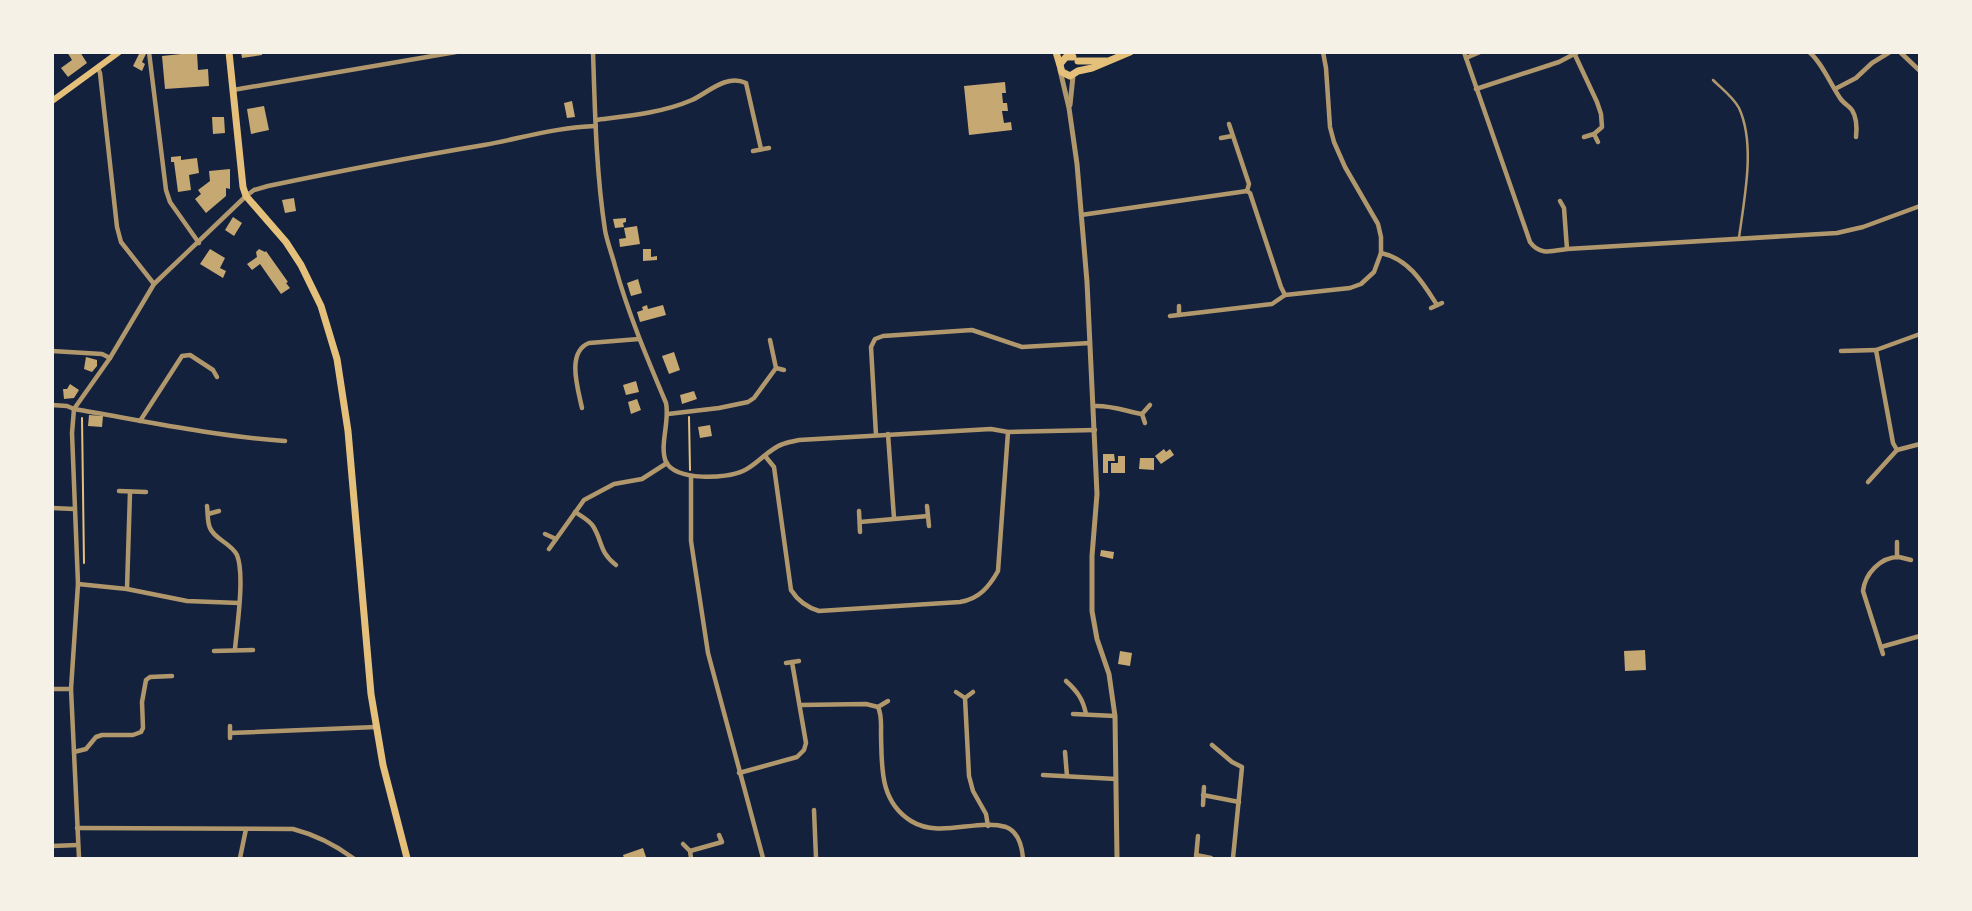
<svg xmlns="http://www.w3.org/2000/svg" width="1972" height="911" viewBox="0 0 1972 911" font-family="Overpass,sans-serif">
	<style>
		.building { fill: #c6a872 }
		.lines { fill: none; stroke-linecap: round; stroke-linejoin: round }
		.path { stroke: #e5c07b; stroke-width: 2 }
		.service { stroke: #b1986c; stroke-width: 2.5 }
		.minor { stroke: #b1986c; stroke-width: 4.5 }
		.tertiary { stroke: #b1986c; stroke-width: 5 }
		.secondary { stroke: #e5c07b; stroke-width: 6 }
		.primary { stroke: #e5c07b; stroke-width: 7 }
	</style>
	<rect width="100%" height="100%" fill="#14213d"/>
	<!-- building -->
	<g class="building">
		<path d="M67,52h13l7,11 -19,14 -7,-9 11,-8z"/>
		<path d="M140,52l6,2 -4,8 3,2 -3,7 -9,-5z"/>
		<path d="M181,52h16l1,18 10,-1 1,17 -44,3 -3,-33 19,-2z"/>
		<path d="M241,52h21v3l-20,3z"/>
		<path d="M1005,82l1,11h-4l1,10h4l1,8h-6l2,12 7,-1 1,8 -43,5 -5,-49z"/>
		<path d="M572,101l3,16 -8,1 -3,-15z"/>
		<path d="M264,106l5,24 -18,4 -4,-25z"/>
		<path d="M212,117h12l1,16 -12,1z"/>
		<path d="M181,156v4l16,-2 2,15 -10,2 2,15 -13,2 -4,-30h-3v-5z"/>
		<path d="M230,169v20l-4,-1v8l-20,17 -11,-14 6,-5 -3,-4 12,-9 -1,-10z"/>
		<path d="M294,198l2,13 -11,2 -3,-13z"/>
		<path d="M233,217l9,6 -8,13 -9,-6z"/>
		<path d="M626,218v4l-3,1 1,4 -9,1 -2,-9z"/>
		<path d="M637,226l3,18 -20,3 -1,-8 7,-1 -2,-10z"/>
		<path d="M210,249l15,9 -5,10 6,3 -3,7 -23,-14z"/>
		<path d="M259,249l6,3 1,-1 22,31 -2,1 4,5 -9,6 -21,-30 -8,6 -5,-6 10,-7 -1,-5z"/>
		<path d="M643,249h8v8l6,-1v4l-14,1z"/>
		<path d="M638,279l4,14 -11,3 -4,-13z"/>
		<path d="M647,305l1,4 15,-4 3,10 -26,7 -3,-10 6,-2 -1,-3z"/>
		<path d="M674,352l6,18 -11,4 -7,-18z"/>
		<path d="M86,357l11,3v6l-5,6 -8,-3z"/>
		<path d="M636,381l3,11 -13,3 -3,-10z"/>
		<path d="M70,384l9,6 -5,8 -10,1 -1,-10h4z"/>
		<path d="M694,391l3,8 -15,5 -2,-9z"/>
		<path d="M637,399l4,11 -10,4 -3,-12z"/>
		<path d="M89,415l14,1 -1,11 -14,-1z"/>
		<path d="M710,425l2,11 -12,2 -2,-11z"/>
		<path d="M1164,449l2,3 4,-3 4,6 -13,9 -6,-8z"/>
		<path d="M1103,454h11l1,7h-7v12h-5z"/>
		<path d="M1118,456h7v17h-14v-10h7z"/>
		<path d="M1140,458h14v12l-15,-1z"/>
		<path d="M1101,550l13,2 -1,7 -13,-3z"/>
		<path d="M1645,650l1,20 -21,1 -1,-20z"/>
		<path d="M1120,651l12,2 -2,13 -12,-2z"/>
		<path d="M643,848l3,9 -22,1 -1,-3z"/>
	</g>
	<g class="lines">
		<!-- path -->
		<g class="path">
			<path d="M689,417l1,53"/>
			<path d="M82,418l2,145"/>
		</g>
		<!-- service -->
		<path class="service" d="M1713,80c9,9 20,17 26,28 17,37 5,91 0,130"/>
		<!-- minor -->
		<g class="minor">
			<path d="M149,52l17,138 4,12 29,41"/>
			<path d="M593,52c2,60 3,119 12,178 2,12 7,24 10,36 13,47 32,92 51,137 4,18 -7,43 0,59 10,19 60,17 77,9 14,-6 25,-22 40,-27 5,-2 11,-3 16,-4l192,-11 17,3 87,-2"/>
			<path d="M1464,52l66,190c10,14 22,9 37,7l270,-16 26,-6 57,-21"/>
			<path d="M1809,52c12,9 22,33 31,46 3,5 9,8 12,12 5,8 5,18 4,27"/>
			<path d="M1900,52l20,19"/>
			<path d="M1575,55l22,47 4,12 1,13 -8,7 -10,3"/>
			<path d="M1466,58l14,-6"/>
			<path d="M98,68l2,5 17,154 4,15 33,42"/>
			<path d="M1476,89l83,-27 19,-10"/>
			<path d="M1835,89l21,-11 16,-15 18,-11"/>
			<path d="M233,90l223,-38"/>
			<path d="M596,120c31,-4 66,-7 96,-20 17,-8 34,-26 54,-17l15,66"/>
			<path d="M1229,124l20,60 -2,7"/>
			<path d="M1594,134l4,8"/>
			<path d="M1221,138l11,-2"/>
			<path d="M753,151l16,-3"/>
			<path d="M1560,201l4,7 3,41"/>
			<path d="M1081,215l166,-24 3,2 31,94 4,8 65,-7 11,-4 13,-12 7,-19v-16l-3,-13 -33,-57 -11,-25 -4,-15 -4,-59 -3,-16"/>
			<path d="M1381,253c28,6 42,30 56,52"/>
			<path d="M1179,306v9"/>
			<path d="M1431,308l11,-5"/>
			<path d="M1170,316l102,-12 13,-9"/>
			<path d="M1920,334l-44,16 17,93 4,7 23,-6"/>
			<path d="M52,351l50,3 8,4"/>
			<path d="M1841,351l35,-1"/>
			<path d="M776,368l8,2"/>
			<path d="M52,405l15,1 7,3c70,12 140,27 211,32"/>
			<path d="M1094,406c17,-1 31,5 48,8"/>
			<path d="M582,408c-4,-19 -16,-56 7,-65l50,-4"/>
			<path d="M668,414l51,-6 29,-6 6,-4 22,-30 -6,-28"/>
			<path d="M140,421l42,-65 8,-1 23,15 4,7"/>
			<path d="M1145,423l-3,-9 8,-9"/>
			<path d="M888,434l6,84"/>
			<path d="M876,435l-5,-88 4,-8 8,-3 89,-6 50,17 68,-4"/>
			<path d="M765,456l9,11 17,123c7,11 15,17 28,21l141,-9c19,-3 29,-15 38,-31l10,-139"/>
			<path d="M691,477v64l17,112 55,205"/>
			<path d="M1868,482l29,-32"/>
			<path d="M119,491l27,1"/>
			<path d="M207,506c1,7 0,15 3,22 5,12 20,14 27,27 8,20 0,72 -2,94"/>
			<path d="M927,506l2,20"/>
			<path d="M52,508l22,1"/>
			<path d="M859,511l1,21"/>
			<path d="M575,512c6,4 14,8 18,14 10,16 6,26 23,39"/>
			<path d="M208,514l11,-3"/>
			<path d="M860,522l68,-6"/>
			<path d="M545,534l11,5"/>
			<path d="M1897,542v15"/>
			<path d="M549,549l35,-49 30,-16 28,-5 25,-16"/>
			<path d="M78,584l49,5 60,12 52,2"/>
			<path d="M127,589l3,-97"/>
			<path d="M1881,647l39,-11"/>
			<path d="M214,651l39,-1"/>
			<path d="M1883,654l-20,-63c2,-17 17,-34 36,-34 4,1 8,2 12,3"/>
			<path d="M786,663l13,-2"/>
			<path d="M1066,681c11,10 17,18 20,33"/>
			<path d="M52,689h19"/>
			<path d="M956,692l9,6 8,-6"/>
			<path d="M965,698l4,78 4,15 13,23 2,12"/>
			<path d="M800,705l66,-1 12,3c4,8 3,18 3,27 1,32 -2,67 30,87 29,18 66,-3 95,6 13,5 16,20 17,31"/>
			<path d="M878,707l10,-6"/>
			<path d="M1073,714l42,2"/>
			<path d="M230,726v12"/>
			<path d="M230,733l146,-6"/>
			<path d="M1212,745l20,17 10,5 -9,91"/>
			<path d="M74,752l12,-3 10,-12 6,-2h31l8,-3 2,-4 -1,-26 4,-22 4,-3 22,-1"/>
			<path d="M1065,752l2,24"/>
			<path d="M739,773l58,-16 7,-7 2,-7 -14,-81"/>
			<path d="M1043,775l73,4"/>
			<path d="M1203,795l36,7"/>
			<path d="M1203,805l1,-18"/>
			<path d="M814,810l2,48"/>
			<path d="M77,828l216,1c23,6 41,15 60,29"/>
			<path d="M683,844l7,7 1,7"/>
			<path d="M52,846l26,-1"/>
			<path d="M690,851l32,-9 -3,-7"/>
			<path d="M1196,855l15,3"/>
			<path d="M79,858l-8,-169 7,-105 -6,-151 2,-24 36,-51 44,-74 92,-88 8,-6 14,-4c72,-15 144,-29 216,-41 38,-7 74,-18 112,-19"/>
			<path d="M240,858l6,-29"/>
			<path d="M1196,858l2,-22"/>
		</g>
		<!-- tertiary -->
		<g class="tertiary">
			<path d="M1060,70l9,38 8,56 10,118 10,212 -5,62v55l5,28 12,35 6,42 2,142"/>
			<path d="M1070,105l3,-29"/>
		</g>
		<!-- secondary -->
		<path class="secondary" d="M52,101l67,-49"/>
		<!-- primary -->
		<g class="primary">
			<path d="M229,52l14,135 3,9 40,46 15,23 20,41 16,53 11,72 23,263 12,71 24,93"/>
			<path d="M1056,52l6,20 8,4 8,-5 14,-3 38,-16"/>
			<path d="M1078,61h28"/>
			<path d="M1060,64l6,-7h7"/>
		</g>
	</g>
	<!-- border -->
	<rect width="1972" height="911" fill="none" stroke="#f6f1e7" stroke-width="108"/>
</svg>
